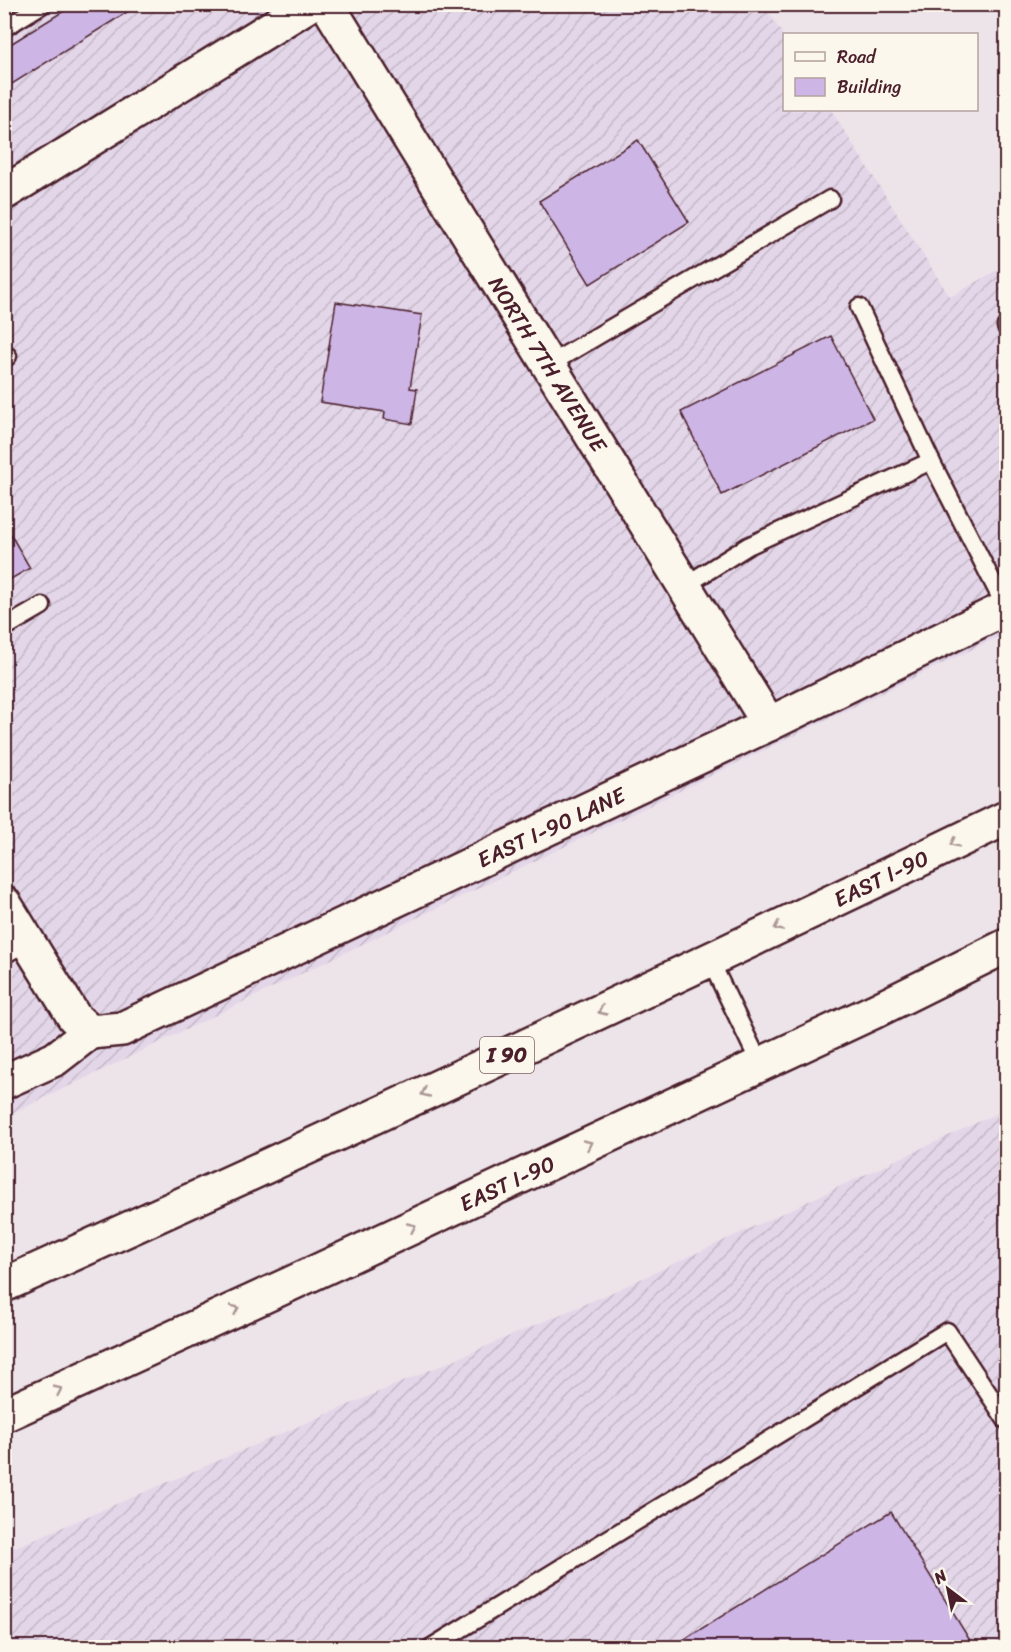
<svg xmlns="http://www.w3.org/2000/svg" width="1011" height="1652" viewBox="0 0 1011 1652" font-family="Sriracha,sans-serif">
	<style>
		.industrial { fill: url(#industrial-furrows) }
		.building { fill: #cdb6e5; stroke: #4a1f2b; stroke-width: 1.5 }
		.lines { fill: none; stroke-linecap: round; stroke-linejoin: round }
		.service-casing { stroke: #4a1f2b; stroke-width: 21 }
		.minor-casing { stroke: #4a1f2b; stroke-width: 38 }
		.motorway-casing { stroke: #4a1f2b; stroke-width: 38 }
		.service { stroke: #fbf7ec; stroke-width: 16 }
		.minor { stroke: #fbf7ec; stroke-width: 33 }
		.motorway { stroke: #fbf7ec; stroke-width: 33 }
		.oneway { stroke: #ab9695 }
		.labels { text-anchor: middle; stroke-width: 5; stroke-linejoin: round; paint-order: stroke }
		.shield { fill: #fbf7ec; stroke: #7f6065; stroke-width: 1.5 }
		.shield-label { font-size: 21px; font-weight: bold; fill: #4a1f2b }
		.street-label { font-size: 22px; fill: #4a1f2b; stroke: #fbf7ec }
	</style>
	<defs>
		<pattern id="industrial-furrows" width="10" height="10" patternUnits="userSpaceOnUse" patternTransform="scale(1.5)"><rect width="10" height="10" fill="#e3d6e8"/><path d="M-1 1l2-2M0 10L10 0M9 11l2-2" fill="none" stroke="#c4b7c7"/></pattern>
	</defs>
	<rect width="100%" height="100%" fill="#ede4ea"/>
	<filter id="ink" filterUnits="userSpaceOnUse"><feTurbulence type="fractalNoise" baseFrequency=".0167" numOctaves="2"/><feDisplacementMap in="SourceGraphic" scale="12" xChannelSelector="R" yChannelSelector="G"/><feConvolveMatrix kernelMatrix="1 2 1 2 8 2 1 2 1" color-interpolation-filters="sRGB"/></filter>
	<g filter="url(#ink)">
		<!-- industrial -->
		<g class="industrial">
			<path d="M5,5h759l20,32v73h47l119,187 56,-32v368l-1001,484z"/>
			<path d="M1006,1109v538h-1001l-1,-95 609,-260z"/>
		</g>
		<!-- building -->
		<g class="building">
			<path d="M75,4h65l-136,85v-41z"/>
			<path d="M638,140l51,82 -99,62 -51,-83z"/>
			<path d="M336,302l86,13 -12,73 7,1 -5,35 -28,-5 1,-7 -65,-10z"/>
			<path d="M831,336l42,83 -151,76 -41,-83z"/>
			<path d="M4,523l26,45 -26,15z"/>
			<path d="M891,1512l83,135 -304,1z"/>
		</g>
		<g class="lines">
			<!-- service casing -->
			<g class="service-casing">
				<g id="service">
					<path d="M4,28l39,-24"/>
					<path d="M859,307l72,154 75,147"/>
					<path d="M1006,326v1"/>
					<path d="M4,359l4,-3"/>
					<path d="M548,365l282,-166"/>
					<path d="M684,586l64,-40 183,-85"/>
					<path d="M4,628l38,-22"/>
					<path d="M4,955l24,-14"/>
					<path d="M710,960l50,104"/>
					<path d="M430,1648l517,-317 59,89"/>
				</g>
			</g>
			<!-- minor casing -->
			<g class="minor-casing">
				<g id="minor">
					<path d="M327,4l442,720"/>
					<path d="M4,193l306,-189"/>
					<path d="M4,903l70,114 16,15"/>
					<path d="M90,1032l32,-3 647,-305 237,-116"/>
					<path d="M4,1082l51,-23 35,-27"/>
				</g>
			</g>
			<!-- motorway casing -->
			<g class="motorway-casing">
				<g id="motorway">
					<path d="M4,1285c337,-151 671,-307 1002,-467"/>
					<path d="M4,1415l284,-130 587,-274 131,-65"/>
				</g>
			</g>
			<!-- service -->
			<use href="#service" class="service"/>
			<!-- minor -->
			<use href="#minor" class="minor"/>
			<!-- motorway -->
			<use href="#motorway" class="motorway"/>
		</g>
		<!-- one-way arrows -->
		<defs><path id="oneway-chevron" d="M-2-3.5L2.5 0L-2 3.5" fill="none" stroke-width="1.6" stroke-linecap="round" stroke-linejoin="round" transform="scale(1.5)"/></defs>
		<g class="oneway">
			<use href="#oneway-chevron" transform="translate(954 843) rotate(154)"/>
			<use href="#oneway-chevron" transform="translate(778 927) rotate(155)"/>
			<use href="#oneway-chevron" transform="translate(602 1011) rotate(155)"/>
			<use href="#oneway-chevron" transform="translate(425 1093) rotate(155)"/>
			<use href="#oneway-chevron" transform="translate(588 1144) rotate(-25)"/>
			<use href="#oneway-chevron" transform="translate(412 1227) rotate(-25)"/>
			<use href="#oneway-chevron" transform="translate(235 1309) rotate(-25)"/>
			<use href="#oneway-chevron" transform="translate(58 1390) rotate(-25)"/>
		</g>
	</g>
	<g class="labels">
		<!-- shield labels -->
		<rect class="shield" x="480" y="1037" width="54" height="36" rx="4.5"/>
		<g class="shield-label">
			<text x="507" y="1062">I 90</text>
		</g>
		<!-- street labels -->
		<g class="street-label">
			<text transform="translate(548 364) rotate(58)" y="8">NORTH 7TH AVENUE</text>
			<text transform="translate(551 827) rotate(-25)" y="8">EAST I-90 LANE</text>
			<text transform="translate(881 878) rotate(-26)" y="8">EAST I-90</text>
			<text transform="translate(507 1183) rotate(-25)" y="8">EAST I-90</text>
		</g>
	</g>
	<!-- margin -->
	<rect width="1011" height="1652" fill="none" stroke="#fbf7ec" stroke-width="24"/>
	<rect x="12" y="12" width="987" height="1628" fill="none" stroke="#4a1f2b" stroke-width="2" filter="url(#ink)"/>
	<!-- legend -->
	<rect x="783" y="33" width="195" height="78" fill="#fbf7ec" stroke="#b4a19f" stroke-width="1.5"/>
	<rect x="795" y="52" width="30" height="9" fill="#fbf7ec" stroke="#b4a19f" stroke-width="1.5"/>
	<text x="837" y="63" font-size="18" fill="#4a1f2b">Road</text>
	<rect x="795" y="78" width="30" height="18" fill="#cdb6e5" stroke="#b4a19f" stroke-width="1.5"/>
	<text x="837" y="93" font-size="18" fill="#4a1f2b">Building</text>
	<!-- north arrow -->
	<g transform="translate(948 1589) rotate(328)" stroke="#fbf7ec" stroke-width="4.5" paint-order="stroke">
	<path d="M0-4.5L10 22L0 15L-10 22Z" fill="#4a1f2b"/>
	<text y="-9" font-size="16" font-weight="bold" text-anchor="middle" fill="#4a1f2b">N</text>
	</g>
</svg>
